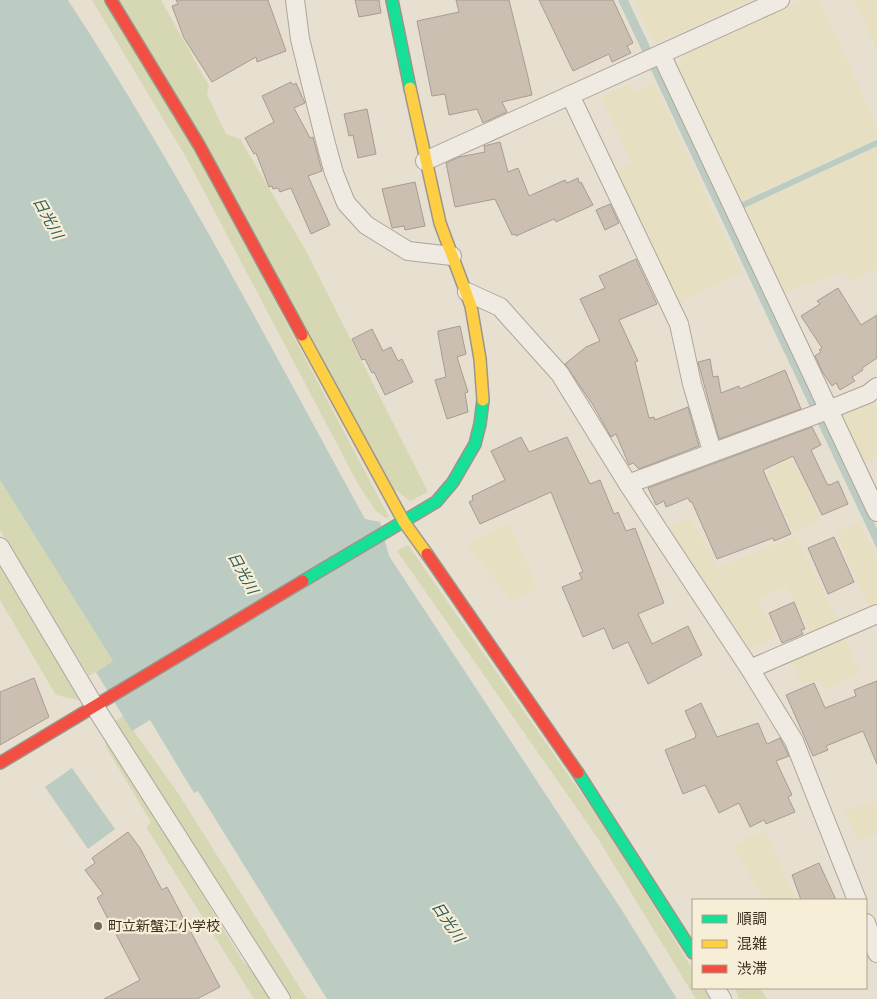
<svg xmlns="http://www.w3.org/2000/svg" width="877" height="999" viewBox="0 0 877 999" font-family="'Libre Baskerville','Noto Sans JP',serif">
	<style>
		.farmland { fill: #e6dfc2 }
		.green { fill: #d6d7b3 }
		.water { fill: #bcccc2 }
		.lines { fill: none; stroke-linecap: round; stroke-linejoin: round }
		.stream { stroke: #bcccc2; stroke-width: 6 }
		.building { fill: #cbbfb2; stroke: #a89c90 }
		.street-casing { stroke: #ada599; stroke-width: 20 }
		.fast-casing { stroke: #9c958a; stroke-width: 14 }
		.slow-casing { stroke: #9c958a; stroke-width: 14 }
		.jam-casing { stroke: #9c958a; stroke-width: 14 }
		.street { stroke: #efebe3; stroke-width: 18 }
		.fast { stroke: #16e098; stroke-width: 11 }
		.slow { stroke: #ffcf43; stroke-width: 11 }
		.jam { stroke: #f24e42; stroke-width: 11 }
		.poi-dot { fill: #786c5e; stroke: #f7eed8; stroke-width: 2 }
		.labels { text-anchor: middle; stroke-width: 4.5; stroke-linejoin: round; paint-order: stroke }
		.poi-label { font-size: 14px; fill: #3d2e20; stroke: #f7eed8; text-anchor: start }
		.water-label { font-size: 15px; font-style: italic; fill: #2f5d5a; stroke: #f7eed8 }
	</style>
	<rect width="100%" height="100%" fill="#e7e0d1"/>
	<!-- farmland -->
	<g class="farmland">
		<path d="M635,0h117l-95,43 -7,-9z"/>
		<path d="M804,0h16l57,126v13l-140,64 -59,-134 3,-9 4,-6z"/>
		<path d="M854,0h23v51z"/>
		<path d="M654,83l88,190 -69,32 -62,-132 21,-10 -31,-66 29,-13 4,8z"/>
		<path d="M877,148v121l-27,13 -5,-10 -66,23 -39,-85z"/>
		<path d="M873,402l4,9v46l-15,8 -21,-46 1,-6z"/>
		<path d="M781,437l41,83 -28,13 -28,-60 14,-7 -10,-23z"/>
		<path d="M691,518l27,49 78,-31 44,88 -27,12 -27,-50 -27,14 17,37 -27,12 -81,-122z"/>
		<path d="M509,522l28,66 -26,13 -44,-57z"/>
		<path d="M859,522l18,37v50l-6,3 -35,-79z"/>
		<path d="M844,636l16,37 -35,17 -6,-11 -15,7 -14,-26z"/>
		<path d="M874,800l3,7v27l-18,8 -14,-32z"/>
		<path d="M765,830l32,70h-34l-30,-55z"/>
	</g>
	<!-- green -->
	<g class="green">
		<path d="M92,0h13l88,146 196,371 -3,1 -10,-7 -18,-27 -171,-325z"/>
		<path d="M116,0h45l48,86 -2,8 19,40 14,5 65,110 123,243 -18,9 -17,-13z"/>
		<path d="M0,480l113,181 -24,15 -89,-146z"/>
		<path d="M408,545l200,287 85,138v18h11l7,11h-15l-99,-162 -200,-286z"/>
		<path d="M0,562l82,139 -26,-6 -56,-95z"/>
		<path d="M123,716l55,77 129,206h-20l-172,-278z"/>
		<path d="M105,735l139,228 6,4 20,32h-16l-108,-172 5,-5 -45,-75z"/>
		<path d="M735,988h25l7,11h-28z"/>
	</g>
	<!-- water -->
	<g class="water">
		<path d="M0,0h68c109,167 201,344 297,519l15,3 9,34 234,356 54,87h-350l-129,-208 -4,2 -44,-73 -18,11 -36,-59 17,-11 -113,-181z"/>
		<path d="M618,0h10l249,529v20z"/>
		<path d="M72,768l43,61 -27,20 -43,-62z"/>
	</g>
	<g class="lines">
		<!-- stream -->
		<path class="stream" d="M741,206l136,-63"/>
	</g>
	<!-- building -->
	<g class="building">
		<path d="M176,0h92l18,51 -29,11 -1,-5 -44,25 -28,-44 -12,-32 6,-2z"/>
		<path d="M355,0h24l2,13 -22,4z"/>
		<path d="M456,0h53l19,77 4,18 -30,7 5,10 -24,11 -6,-14 -28,6 -4,-21 -13,2 -15,-75 42,-9z"/>
		<path d="M539,0h74l20,43 -6,3 4,7 -19,9 -3,-8 -36,17z"/>
		<path d="M291,82l2,3 3,-2 9,20 -11,5 16,30 3,-1 9,34 -14,5 22,49 -19,9 -20,-46 -11,4 -2,-4 -5,1 -1,-3 -3,1 -13,-34 -2,1 -9,-16 29,-16 -12,-26z"/>
		<path d="M367,109l9,45 -18,4 -5,-23 -4,1 -5,-22z"/>
		<path d="M500,142l8,30 10,-4 11,28 36,-16 2,3 11,-5 1,5 2,-1 12,23 -37,17 -2,-3 -38,17 -1,-2 -3,1 -17,-36 -40,8 -9,-44 13,-6 26,-5 -1,-6z"/>
		<path d="M415,182l10,44 -20,4 -1,-4 -12,2 -10,-39z"/>
		<path d="M610,204l9,19 -14,7 -9,-20z"/>
		<path d="M636,259l21,45 -38,16 19,41 -3,1 14,56 5,-1 1,3 33,-13 11,39 -60,23 -6,-6 -4,2 -13,-31 -5,3 -18,-32 -28,-41 21,-17 14,-6 -20,-42 25,-11 -6,-12z"/>
		<path d="M838,288l23,37 16,-10v43l-15,10 1,2 -11,7 3,4 -15,9 -4,-7 -4,3 -9,-13 -8,-17 6,-4 -2,-2 3,-2 -21,-32 19,-12 -3,-3z"/>
		<path d="M460,326l6,28 -9,3 11,35 -3,1 3,19 -21,7 -12,-39 11,-3 -8,-43v-3z"/>
		<path d="M372,329l11,22 8,-4 7,14 4,-2 11,23 -28,13 -11,-23 -2,1 -7,-14 -3,1 -10,-21z"/>
		<path d="M710,359l3,18 5,-1 3,17 18,-7 1,3 45,-19 16,39 -82,30 -21,-77z"/>
		<path d="M812,427l9,18 -10,5 16,34 3,1 8,-4 10,23 -26,11 -29,-59 -30,14 28,64 -17,7 -1,-3 -56,21 -25,-57h-2l-2,-4 -22,9 -2,-6 -8,4 -8,-17z"/>
		<path d="M521,437l8,15 38,-15 23,47 10,-4 14,34 4,-2 8,19 9,-3 29,75 -26,11 14,30 36,-18 14,29 -54,29 -20,-42 -15,7 -9,-21 -21,9 -21,-50 20,-8 -3,-6 4,-1 -32,-80 -71,32 -11,-22 4,-2 -1,-4 33,-16 -14,-29z"/>
		<path d="M834,537l20,45 -26,12 -20,-46z"/>
		<path d="M794,602l11,27 -4,1 2,4 -21,9 -13,-30z"/>
		<path d="M34,678l15,39 -49,28v-53z"/>
		<path d="M877,681v83l-14,-33 -37,15 2,4 -15,6 -27,-61 28,-12 11,25 31,-12 -2,-6z"/>
		<path d="M701,703l16,34 41,-14 9,21 13,-6 9,18 -13,5 16,34 -4,2 7,15 -29,12 -2,-4 -14,7 -11,-24 -20,10 -14,-28 -22,9 -18,-44 30,-12 1,-3 -11,-24z"/>
		<path d="M128,832l12,16 22,42 5,-3 53,100 -23,12h-93l36,-19 -43,-82 6,-4 -18,-24 10,-7 -3,-5z"/>
		<path d="M819,863l17,37h-35l-9,-25z"/>
	</g>
	<g class="lines">
		<!-- street casing -->
		<g class="street-casing">
			<g id="street">
				<path d="M295,0l5,39 26,105 8,29 12,30 20,22 42,26 44,5"/>
				<path d="M661,54l216,458"/>
				<path d="M570,95l109,229 13,60 20,67"/>
				<path d="M425,161l355,-161"/>
				<path d="M467,292l33,15 60,67 68,110 122,185 44,72 63,159"/>
				<path d="M628,484l200,-74 40,-16 9,-7"/>
				<path d="M0,547l95,160 186,292"/>
				<path d="M750,669l127,-55"/>
				<path d="M866,923l11,30"/>
				<path d="M715,988l7,11"/>
			</g>
		</g>
		<!-- fast casing -->
		<g class="fast-casing">
			<g id="fast">
				<path d="M392,0l18,88"/>
				<path d="M303,581l133,-79 17,-20 22,-38 5,-20 3,-24"/>
				<path d="M578,773l115,180"/>
			</g>
		</g>
		<!-- slow casing -->
		<g class="slow-casing">
			<g id="slow">
				<path d="M410,88l30,135 31,83 9,53 3,41"/>
				<path d="M302,335l102,187 23,32"/>
			</g>
		</g>
		<!-- jam casing -->
		<g class="jam-casing">
			<g id="jam">
				<path d="M111,0l88,145 103,190"/>
				<path d="M427,554l151,219"/>
				<path d="M0,763l303,-182"/>
			</g>
		</g>
		<!-- street -->
		<use href="#street" class="street"/>
		<!-- fast -->
		<use href="#fast" class="fast"/>
		<!-- slow -->
		<use href="#slow" class="slow"/>
		<!-- jam -->
		<use href="#jam" class="jam"/>
	</g>
	<!-- markers -->
	<circle class="poi-dot" cx="98" cy="926" r="5"/>
	<g class="labels">
		<!-- poi labels -->
		<g class="poi-label">
			<text x="108" y="931">町立新蟹江小学校</text>
		</g>
		<!-- water labels -->
		<g class="water-label">
			<text transform="translate(48 218) rotate(61)" y="5">日光川</text>
			<text transform="translate(243 573) rotate(61)" y="5">日光川</text>
			<text transform="translate(448 922) rotate(56)" y="5">日光川</text>
		</g>
	</g>
	<!-- legend -->
	<rect x="692" y="899" width="175" height="90" fill="#f7eed8" stroke="#ada18e"/>
	<rect x="702" y="915" width="25" height="8" fill="#16e098" stroke="#ada18e"/>
	<text x="737" y="924" font-size="15" fill="#3d2e20">順調</text>
	<rect x="702" y="940" width="25" height="8" fill="#ffcf43" stroke="#ada18e"/>
	<text x="737" y="949" font-size="15" fill="#3d2e20">混雑</text>
	<rect x="702" y="965" width="25" height="8" fill="#f24e42" stroke="#ada18e"/>
	<text x="737" y="974" font-size="15" fill="#3d2e20">渋滞</text>
</svg>
